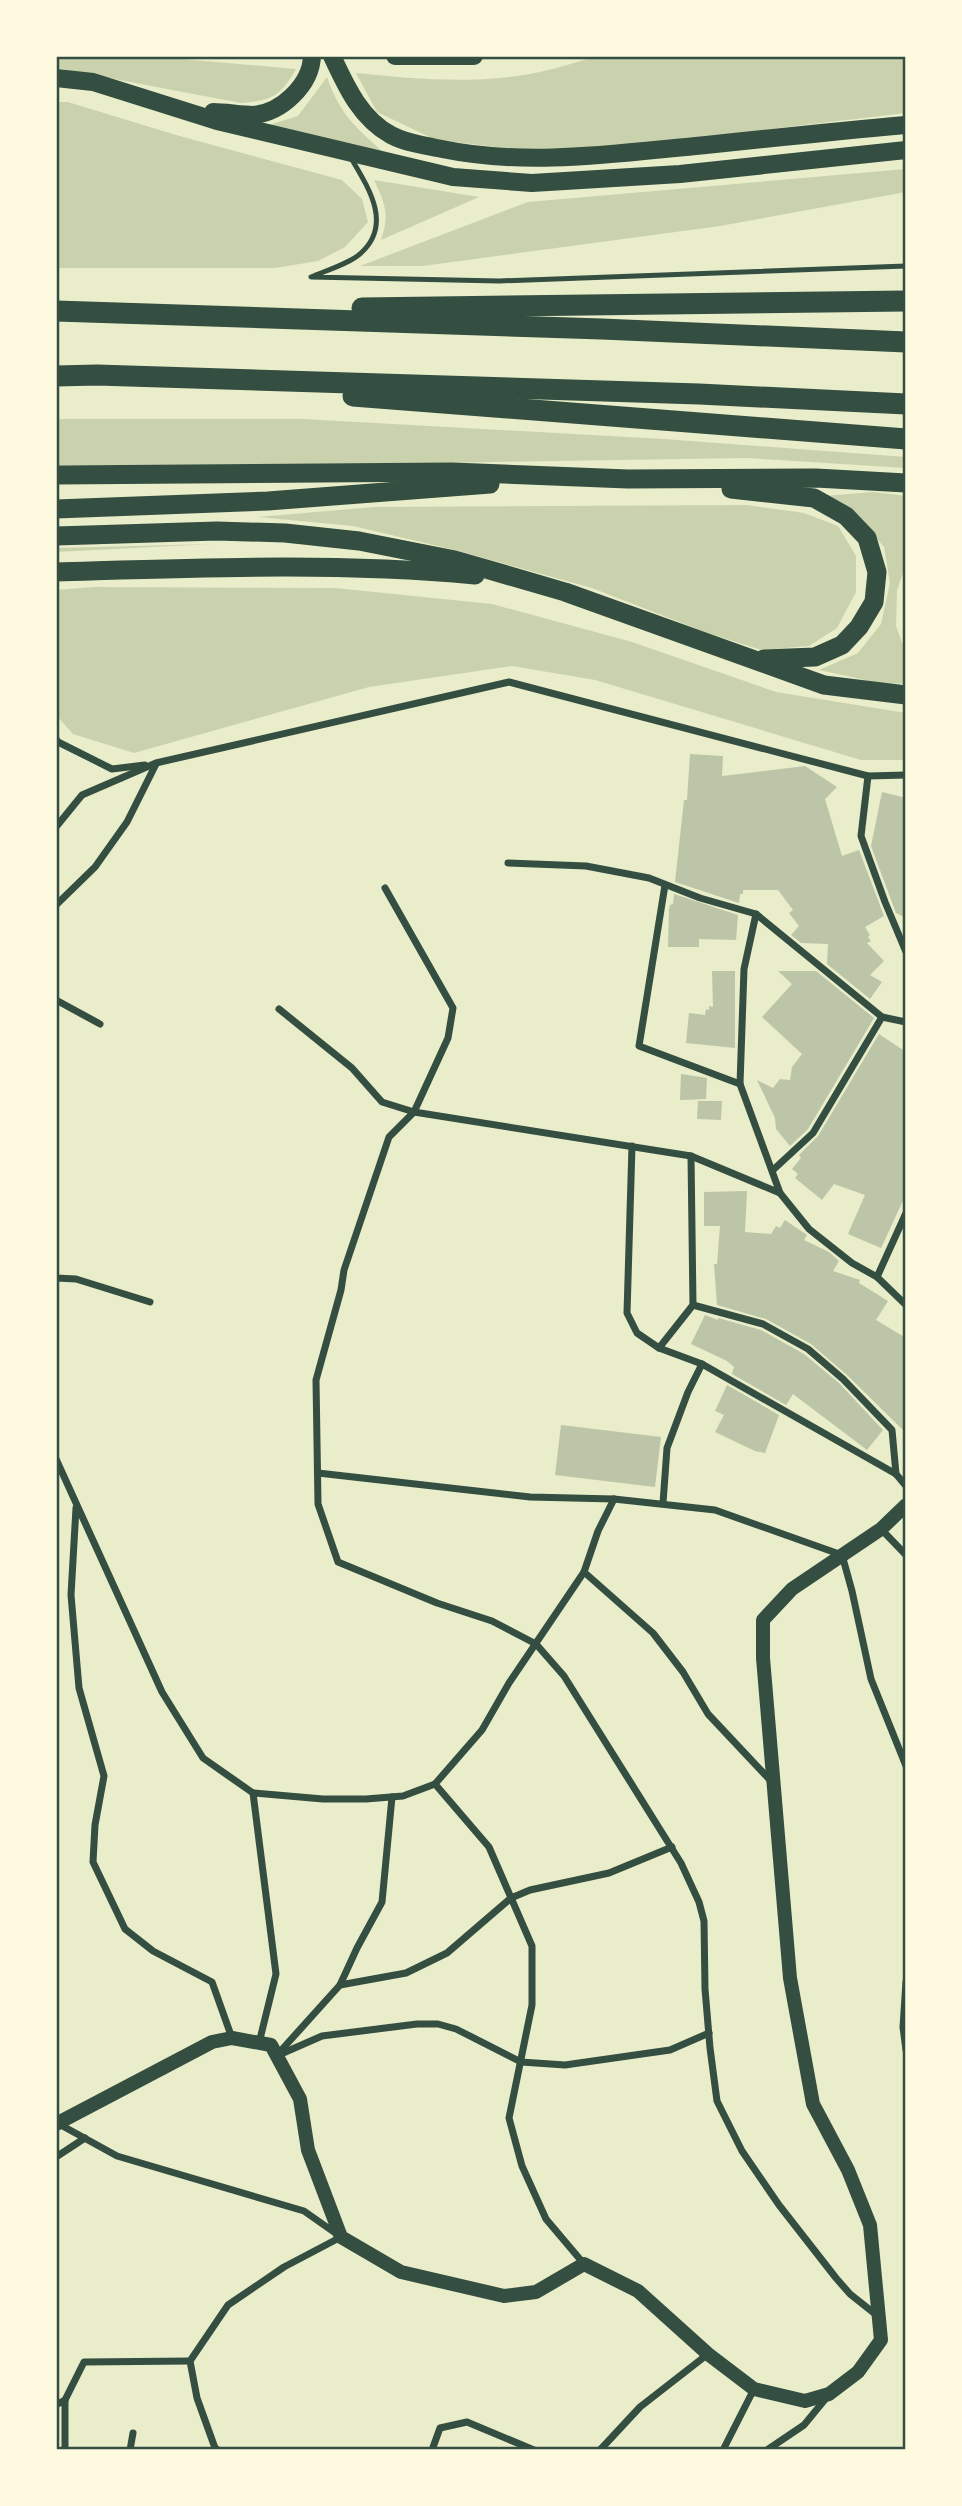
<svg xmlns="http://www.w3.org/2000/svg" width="962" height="2506" viewBox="0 0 962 2506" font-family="'DejaVu Sans',sans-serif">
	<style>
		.green { fill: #cad2ad }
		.building { fill: #bcc5a7 }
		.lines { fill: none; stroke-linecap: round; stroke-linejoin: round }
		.service { stroke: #344e41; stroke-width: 5 }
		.minor { stroke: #344e41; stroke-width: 7 }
		.secondary { stroke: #344e41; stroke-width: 14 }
		.primary { stroke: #344e41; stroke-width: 18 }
		.trunk { stroke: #344e41; stroke-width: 19 }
		.motorway { stroke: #344e41; stroke-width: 21 }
		.neatline { fill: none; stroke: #344e41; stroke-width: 2.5 }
	</style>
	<rect width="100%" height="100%" fill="#e9edc9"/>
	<!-- green -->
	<g class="green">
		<path d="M62,56h84l150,13c-16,28 -24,31 -55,34l-185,-35v-10z"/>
		<path d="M599,56h307v57l-211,25 -153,14 -106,-12 -59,-28 -21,-39c58,6 117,11 174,1 23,-4 46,-12 69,-18z"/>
		<path d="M327,77c13,37 27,49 56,75l-114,-27 29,-9z"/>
		<path d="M56,102h12l108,33 166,45 20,19 6,23 -23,25 -27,14 -43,7h-219z"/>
		<path d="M906,169v23l-186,34 -297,40h-63l168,-64z"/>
		<path d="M374,180l105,17 -98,43c9,-25 4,-37 -7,-60z"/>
		<path d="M56,419h247l361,20 242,18v11l-159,-10 -497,8 -194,-1z"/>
		<path d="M874,492l32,4v69l-9,25 -1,36 10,27v31l-27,-1 -60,-13 39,-17 23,-29 9,-41 -6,-36 -29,-34 -31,-17z"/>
		<path d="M746,505l58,8 34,13 18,30v36l-19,36 -28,18 -48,4 -56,-18 -113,-44 -133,-37 -106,-25 -95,-9 116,-10z"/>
		<path d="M212,544l-156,8v-4z"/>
		<path d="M94,587l241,1 157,16 140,38 144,50 130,21v47h-45l-266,-80 -83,-14 -143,21 -235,66 -61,-19 -17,-19v-125z"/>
	</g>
	<!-- building -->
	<g class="building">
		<path d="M690,754l33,2 -1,20 83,-10 32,21 -12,12 17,57 17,-6 25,66 -19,11 5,8 -2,2 3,4 -4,2 17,18 -14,14 12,7 -12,17 -43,-35 1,-20 -27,-1 -10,-8 8,-9 -10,-13 4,-3 -15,-20h-35v4h-3l-1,9 -64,-21 9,-82h3z"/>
		<path d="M882,792l24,6v120l-10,-5 -25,-67z"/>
		<path d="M674,894l64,21 -2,25 -37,-1v8h-31l1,-38 1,-4 3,-1z"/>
		<path d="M712,971h23v77l-49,-5 3,-30 16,2 1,-6 3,1v-4l4,1z"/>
		<path d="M778,971h38l58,47 -66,111 -18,17 -14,-17 -1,-11 -18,-38 16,8 7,-9 10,1 2,-13 10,-13 -40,-37 30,-33z"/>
		<path d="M879,1034l27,18v142l-25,54 -33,-14 17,-39 -31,-11 -12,16 -27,-22 3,-4 -6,-5 9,-11 -2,-3 19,-19z"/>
		<path d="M681,1074l26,4 -1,21 -26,1z"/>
		<path d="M698,1101h24l-1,19 -24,-1z"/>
		<path d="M747,1191l-2,41 26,2 5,-8 4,2 5,-8 22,15 -3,5 25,12 10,9 -6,10 27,9 -1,3 29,18 -12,19 30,18v95l-59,-58 -36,-31 -45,-25 -49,-14 -3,-41h3l3,-38h-16v-34z"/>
		<path d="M705,1315l13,5v-2l43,12 43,24 35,29 44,47 -16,20 -74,-56 -7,11 -54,-31 2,-7 -7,-6 -36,-17z"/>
		<path d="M727,1385l52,30 -14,38 -10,-2 -40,-19 9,-17 -9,-4z"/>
		<path d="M561,1425l100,12 -6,50 -100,-12z"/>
	</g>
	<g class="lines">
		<!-- service -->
		<path class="service" d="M351,158c17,29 42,66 10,95 -10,10 -36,18 -50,24l188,4 407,-15"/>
		<!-- minor -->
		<g class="minor">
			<path d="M56,739l2,3 54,27 33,-4"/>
			<path d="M868,776l-7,60 24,66 21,50"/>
			<path d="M56,827l26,-32 74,-32 353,-81 359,94 38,-1"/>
			<path d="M508,863l78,3 63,12 51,20 56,16 126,103 24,5"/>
			<path d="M665,885l-26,161 101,38"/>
			<path d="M385,888l68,120 -5,30 -34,74 -25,25 -45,133 -3,20 -25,90 2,124 20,58 99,41 55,18 44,23 28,32 117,187 18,39 5,19 1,68 5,59 7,53 25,50 37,54 57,73 14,16 29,23"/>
			<path d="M56,905l39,-38 32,-45 29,-58"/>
			<path d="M756,914l-12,55 -4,115 40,109"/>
			<path d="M56,1000l44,24"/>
			<path d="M279,1009l73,59 30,34 32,10 277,44 89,37 29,36 43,34 25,14 29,28"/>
			<path d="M632,1146l-5,167 10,20 22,15 43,16 194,110 10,12"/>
			<path d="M773,1170l40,-37 69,-116"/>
			<path d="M877,1277l29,-64"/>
			<path d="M56,1278l20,1 74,23"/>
			<path d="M693,1305l70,19 45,25 35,30 49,51 4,44"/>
			<path d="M659,1348l34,-43 -2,-149"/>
			<path d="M56,1459l106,233 41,66 50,35 70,6h43l37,-3 32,-12 47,-54 27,-47 75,-111"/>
			<path d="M318,1473l212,24 84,2 101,11 127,45 10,36 19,88 35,87"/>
			<path d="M614,1499l-16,32 -14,41 69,61 30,39 25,42 63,67"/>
			<path d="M663,1503l4,-55 21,-56 14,-28"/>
			<path d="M76,1508l-5,87 8,93 25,88 -9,49 -2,37 32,67 28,22 59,31 20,56"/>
			<path d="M881,1529l25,26"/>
			<path d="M435,1784l54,63 43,99v59l-23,113 13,48 24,53 38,45"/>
			<path d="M253,1793l23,181 -17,69"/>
			<path d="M906,1982l-3,45 3,23"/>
			<path d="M340,1985l17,-37 25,-46 10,-105"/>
			<path d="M281,2054l41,-18 95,-12h21l18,5 65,33 44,3 105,-15 39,-17"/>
			<path d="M277,2055l63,-70 66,-12 41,-20 64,-55 19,-8 79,-17 63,-26"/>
			<path d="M59,2124l58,32 187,55 37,26 -57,30 -56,38 -38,56 7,37 18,50 3,2"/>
			<path d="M56,2157l29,-19"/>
			<path d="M56,2405l9,-5"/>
			<path d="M65,2450v-50l19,-38 106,-1"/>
			<path d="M130,2450l3,-17"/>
			<path d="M432,2450l8,-22 27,-6 67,28"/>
			<path d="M600,2450l40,-43 68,-53"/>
			<path d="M723,2450l31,-61"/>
			<path d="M767,2450l37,-25 23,-28"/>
		</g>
		<!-- secondary -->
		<path class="secondary" d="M56,2124l156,-82 20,-4 39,7 29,54 8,51 33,87 60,35 103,24 32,-4 48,-28 54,27 70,63 46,35 51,12 24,-7 29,-22 23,-32 -11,-115 -22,-55 -35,-66 -23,-126 -27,-320v-38l29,-31 89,-60 25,-24"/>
		<!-- primary -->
		<g class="primary">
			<path d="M332,56c14,30 28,62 59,79 15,8 35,11 51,14 87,18 176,4 264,-4 66,-7 133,-14 200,-20"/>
			<path d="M395,56h79"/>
			<path d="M56,78l37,4 124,39 236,56 79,6 148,-9 226,-24"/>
			<path d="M213,112c13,0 27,3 40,3 28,-2 58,-30 59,-59"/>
		</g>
		<!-- trunk -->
		<g class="trunk">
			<path d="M56,475l396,-3 176,7 188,-1 90,5"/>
			<path d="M731,489l83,9 32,18 21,22 10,34 -3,30 -15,25 -17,18 -27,12 -51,2"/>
			<path d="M56,509l212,-8 222,-17"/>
			<path d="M56,536l161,-5 68,2 74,8 96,19 110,32 259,93 82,10"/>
			<path d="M56,572c140,-4 279,-10 419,3"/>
		</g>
		<!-- motorway -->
		<g class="motorway">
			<path d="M362,308l544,-7"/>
			<path d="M56,311l546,18 304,13"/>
			<path d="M56,376l41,-1 602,19 207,10"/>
			<path d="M353,396l553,43"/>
		</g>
	</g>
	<!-- border -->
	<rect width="962" height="2506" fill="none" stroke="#fefae0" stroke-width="116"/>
	<rect x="58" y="58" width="846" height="2390" class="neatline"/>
</svg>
